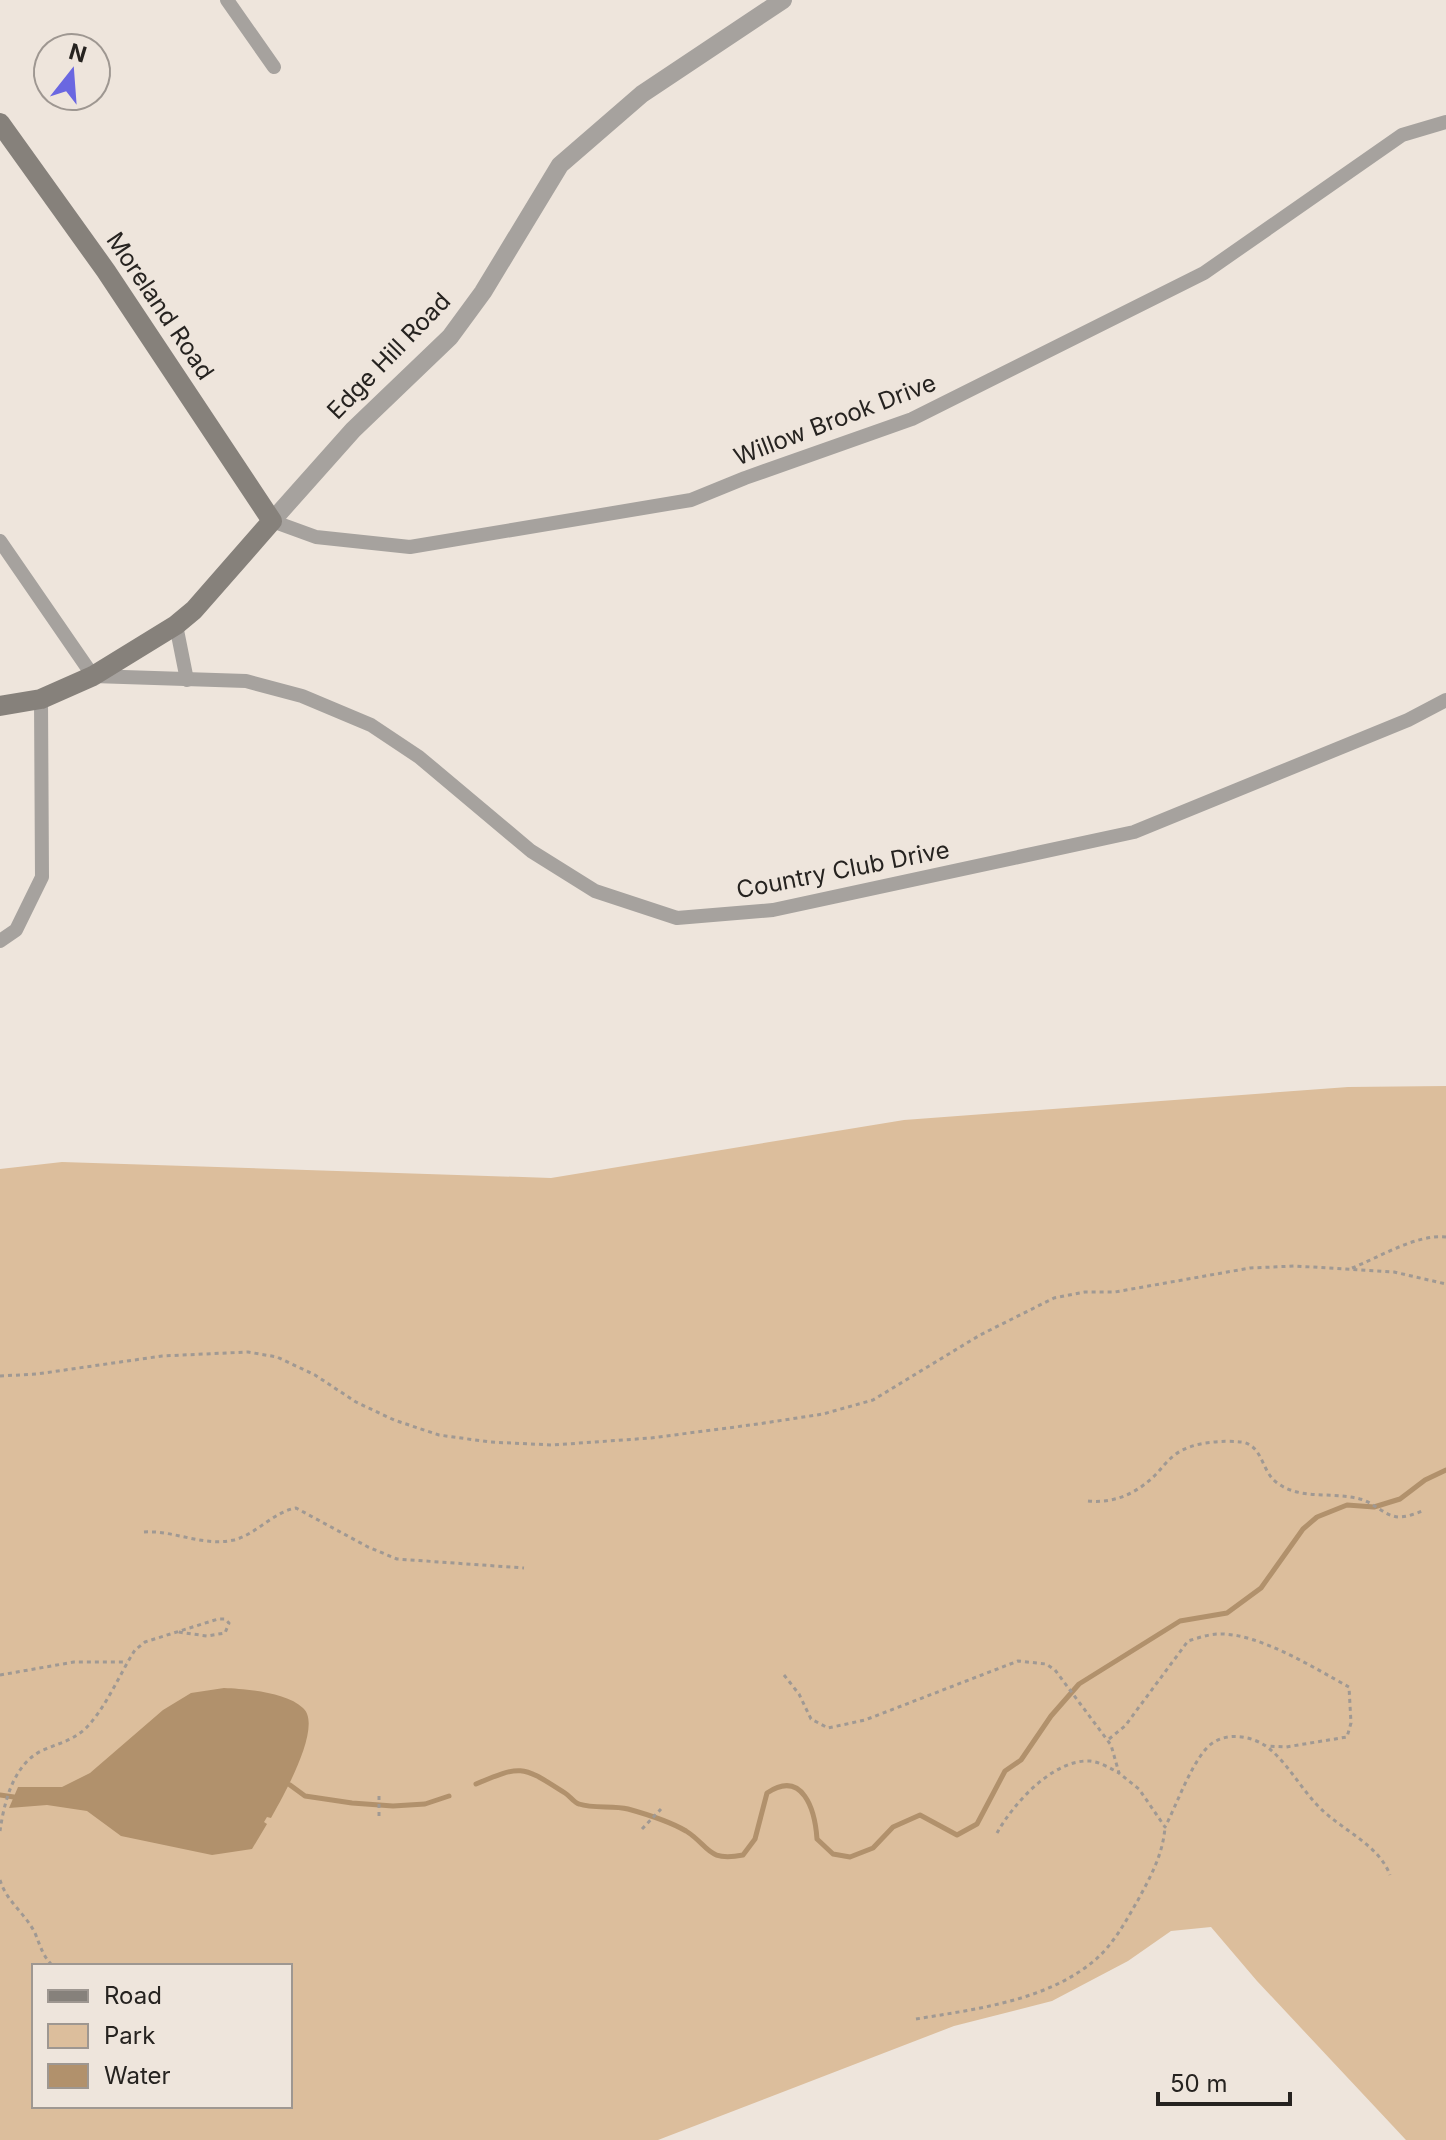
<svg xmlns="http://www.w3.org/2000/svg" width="1446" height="2140" viewBox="0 0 1446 2140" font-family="Inter,sans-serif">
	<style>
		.green { fill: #dcbe9c; fill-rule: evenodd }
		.water { fill: #b1916c }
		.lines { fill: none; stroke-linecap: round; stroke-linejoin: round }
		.stream { stroke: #b1916c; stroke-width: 5 }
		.path { stroke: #a09993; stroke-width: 3; stroke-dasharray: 4 4; stroke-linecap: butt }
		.minor { stroke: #a6a29e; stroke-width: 14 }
		.tertiary { stroke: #a6a29e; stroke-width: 18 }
		.secondary { stroke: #86817b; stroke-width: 20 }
		.labels { text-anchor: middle; stroke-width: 7; stroke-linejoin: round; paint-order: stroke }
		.street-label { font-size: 24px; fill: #262320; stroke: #eee5dc }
	</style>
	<rect width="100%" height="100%" fill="#eee5dc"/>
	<!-- green -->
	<path class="green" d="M1446,1086v1054h-40l-149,-159 -46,-54 -40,4 -43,30 -76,40 -98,25 -296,114h-658v-971l62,-7 489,16 353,-58 444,-33zM34,1966h256v140h-256z"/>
	<!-- water -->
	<path class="water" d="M224,1688c22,1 62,4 79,20 21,18 -22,92 -32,110l-4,-1 -3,5 3,2 -15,25 -40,6 -91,-19 -34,-25 -40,-6 -38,3 9,-21h44l28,-14 73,-63 28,-17z"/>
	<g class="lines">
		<!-- stream -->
		<g class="stream">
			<path d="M476,1784c47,-20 46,-18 89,9 5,3 9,10 14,11 15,5 34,1 49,5 18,5 41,12 58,22 24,15 20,31 57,24l12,-16 12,-46c36,-24 48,17 50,46l16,15 17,3 23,-9 20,-21 27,-12 37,20 20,-11 28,-53 16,-11 30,-44 28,-32 101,-63 47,-8 34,-25 42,-59 14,-12 30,-12 27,2 26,-8 25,-19 21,-10"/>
			<path d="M290,1785l15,11 47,7 41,3 32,-2 24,-8"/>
			<path d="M0,1795l14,2"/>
		</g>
		<!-- path -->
		<g class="path">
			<path d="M1352,1268c28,-11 64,-34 94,-31"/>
			<path d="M0,1376l37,-2 125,-18 86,-4 29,5 38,18 41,27 38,18 45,15 51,7 62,3 99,-7 107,-14 65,-10 50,-14 107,-65 74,-37 31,-6h30l135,-24 45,-2 99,6 52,12"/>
			<path d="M1088,1501c27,3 52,-9 71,-30 5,-6 10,-12 17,-17 16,-12 46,-14 66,-12 21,4 19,28 34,40 24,19 56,9 84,17 13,3 25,17 38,18 9,0 17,-3 24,-6"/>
			<path d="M144,1532c30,-2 59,15 90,8 23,-6 39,-28 62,-32l72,39 29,12 127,9"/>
			<path d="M0,1675l74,-13h53"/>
			<path d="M784,1675l15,19 12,25 17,9 37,-8 153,-59 28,3 9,6 56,75 8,28 20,16 26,38c13,-25 23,-56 40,-77 17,-21 50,-15 67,1 18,16 30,39 48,57 22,22 59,37 70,67"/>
			<path d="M1109,1739l16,-13 63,-85c10,-3 21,-7 31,-7 40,-1 95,34 130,53l2,36 -4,14 -61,10 -19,-1"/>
			<path d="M379,1816v-20"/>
			<path d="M642,1829l19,-20"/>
			<path d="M0,1831c4,-28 13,-66 41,-80 15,-7 31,-10 44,-22 21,-21 34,-54 50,-79l10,-8 73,-23h7l4,4 -4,10 -18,3 -29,-4"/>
			<path d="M997,1833c16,-29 56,-74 93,-72 10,1 20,7 29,12"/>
			<path d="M0,1880c6,21 25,33 35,53 5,12 8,24 18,33"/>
			<path d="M916,2019c60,-10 131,-18 179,-59 18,-15 31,-39 43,-60 13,-24 25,-46 27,-73"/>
		</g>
		<!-- minor -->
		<g class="minor">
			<path d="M227,0l47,67"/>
			<path d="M272,521l44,16 94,10 281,-47 54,-22 167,-59 292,-146 198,-138 44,-13"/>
			<path d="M0,541l93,135 153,5 56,15 69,29 48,32 112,94 64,40 82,27 96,-8 361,-78 274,-112 38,-20"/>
			<path d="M176,625l11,55"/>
			<path d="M0,941l16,-11 26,-53 -1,-178"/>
		</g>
		<!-- tertiary -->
		<path class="tertiary" d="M272,521l81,-91 97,-93 33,-45 77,-127 82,-71 141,-94"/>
		<!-- secondary -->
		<path class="secondary" d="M0,123l106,148 166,250 -78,89 -18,15 -83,51 -52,23 -41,7"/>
	</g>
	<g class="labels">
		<!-- street labels -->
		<g class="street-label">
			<text transform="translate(160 306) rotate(56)" y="8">Moreland Road</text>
			<text transform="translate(389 356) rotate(-46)" y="8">Edge Hill Road</text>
			<text transform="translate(835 420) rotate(-21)" y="8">Willow Brook Drive</text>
			<text transform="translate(843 870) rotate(-11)" y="8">Country Club Drive</text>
		</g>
	</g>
	<!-- legend -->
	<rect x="32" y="1964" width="260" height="144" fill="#eee5dc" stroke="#9e9791" stroke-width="2"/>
	<rect x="48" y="1990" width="40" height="12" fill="#86817b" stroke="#9e9791" stroke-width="2"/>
	<text x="104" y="2004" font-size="24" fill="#262320">Road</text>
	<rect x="48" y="2024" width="40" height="24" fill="#dcbe9c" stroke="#9e9791" stroke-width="2"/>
	<text x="104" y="2044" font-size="24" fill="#262320">Park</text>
	<rect x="48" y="2064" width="40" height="24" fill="#b1916c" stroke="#9e9791" stroke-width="2"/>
	<text x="104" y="2084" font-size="24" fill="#262320">Water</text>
	<!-- north arrow -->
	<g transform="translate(72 72) rotate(17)"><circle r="38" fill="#eee5dc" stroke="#9e9791" stroke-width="2"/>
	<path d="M0-6L14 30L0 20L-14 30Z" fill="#6a67e1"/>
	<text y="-12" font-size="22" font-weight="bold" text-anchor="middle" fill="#262320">N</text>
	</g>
	<!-- scale -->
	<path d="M1158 2092v12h132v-12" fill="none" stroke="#262320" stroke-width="4"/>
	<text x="1170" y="2092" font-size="24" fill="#262320" stroke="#eee5dc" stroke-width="6" paint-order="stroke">50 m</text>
</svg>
